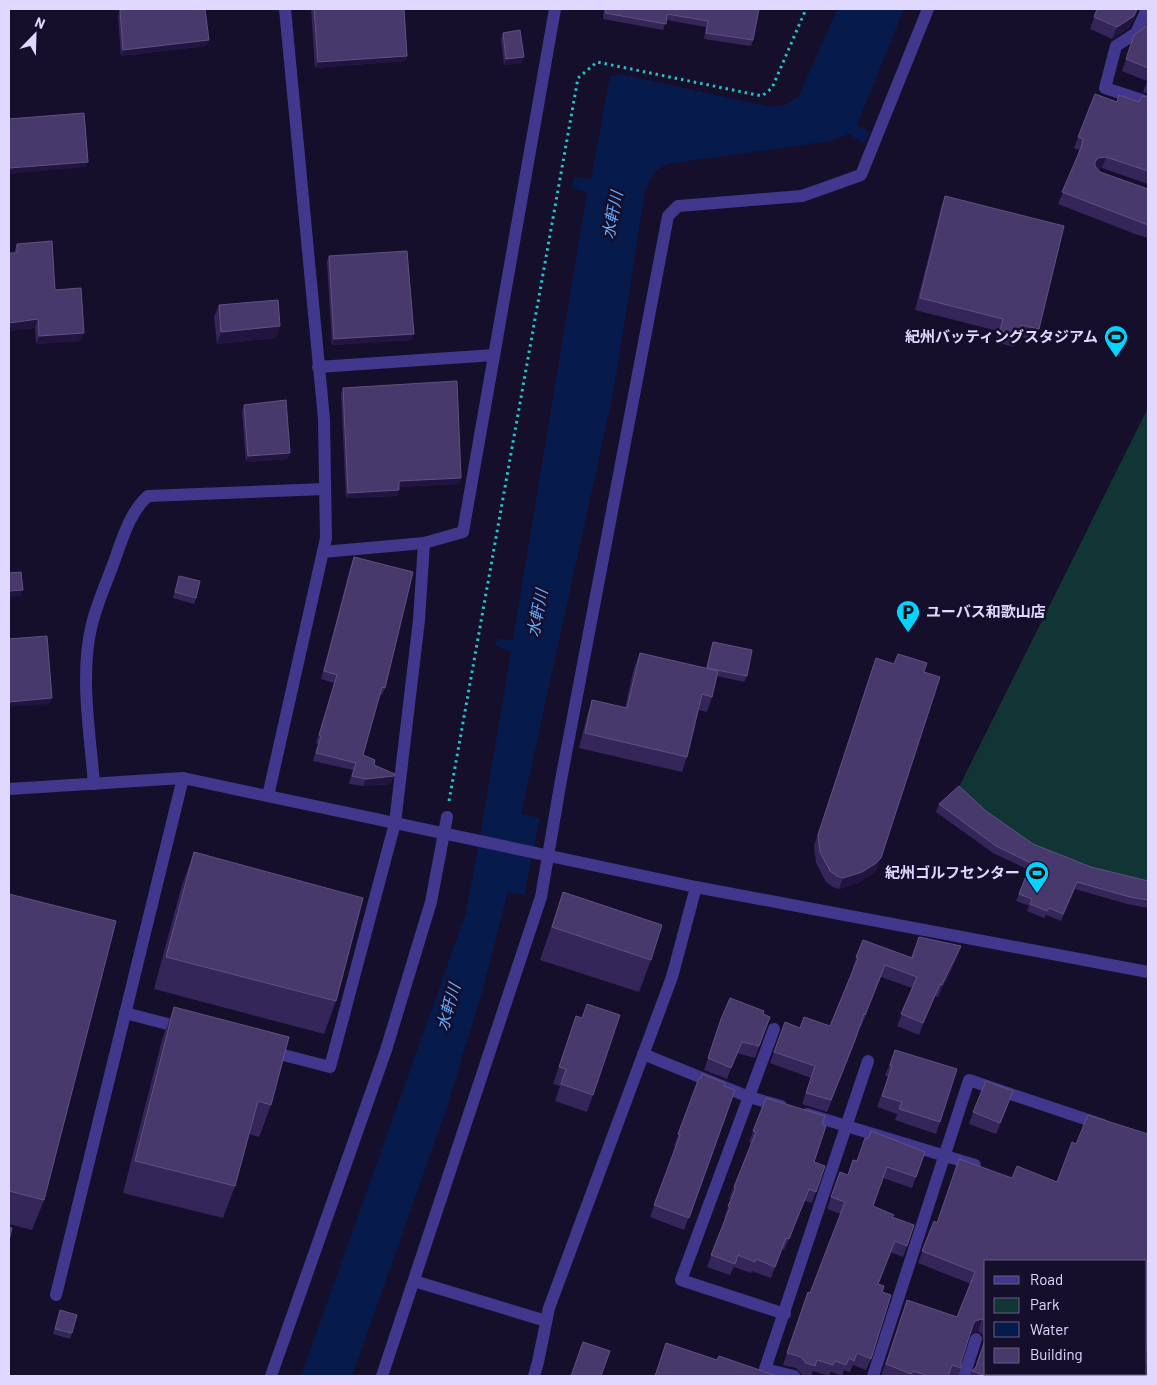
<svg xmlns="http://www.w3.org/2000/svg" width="1157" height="1385" viewBox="0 0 1157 1385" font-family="Barlow,'Noto Sans JP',sans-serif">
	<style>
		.green { fill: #113435 }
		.water { fill: #071a4c }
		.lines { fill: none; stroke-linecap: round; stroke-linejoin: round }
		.path { stroke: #28c1c4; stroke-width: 3; stroke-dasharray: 2.5 4; stroke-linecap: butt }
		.minor { stroke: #41378d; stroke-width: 12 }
		.wall { fill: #352659 }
		.shaded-wall { fill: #21153f }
		.building { fill: #47396b; stroke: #5f5282 }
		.labels { text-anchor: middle; stroke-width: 5; stroke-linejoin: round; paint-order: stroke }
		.poi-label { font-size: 15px; font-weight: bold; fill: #e0d8ff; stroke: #160f2b; text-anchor: end }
		.water-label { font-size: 16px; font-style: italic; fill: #66acff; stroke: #160f2b }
	</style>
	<rect width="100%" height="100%" fill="#160f2b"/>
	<!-- green -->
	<path class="green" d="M1148,408v480l-117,-37 -75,-58z"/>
	<!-- water -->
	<path class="water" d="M837,9h67l-47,116 13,7 -6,12 -15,-10 -18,7 -164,23 -13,8 -9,19 -31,198 -93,425 19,4 -16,77 -16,-3 -26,100 -35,115 -95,269h-51l164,-460 10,-50 36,-214 -16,-7 1,-6 17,1 74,-448 -15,-4 2,-11 17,2 19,-103 11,-2 150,33 16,-3 12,-8z"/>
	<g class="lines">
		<!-- path -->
		<path class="path" d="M449,801l129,-723 19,-16 165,34 10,-8 34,-79"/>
		<!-- minor -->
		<g class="minor">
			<path d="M1147,9l-11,24 -20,13 -11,42 43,14"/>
			<path d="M318,367l176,-12"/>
			<path d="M323,552l101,-9 39,-11 92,-523"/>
			<path d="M94,784c-4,-51 -14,-106 -3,-156 5,-23 16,-46 24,-69 8,-22 15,-47 33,-63l177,-7"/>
			<path d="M9,789l174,-11 513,109 452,85"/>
			<path d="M268,796l58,-258 -2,-119 -39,-410"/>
			<path d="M125,1013l58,15"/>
			<path d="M774,1029l-93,251 104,34"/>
			<path d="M268,1051l62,16 65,-244 24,-203 5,-77"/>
			<path d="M643,1054l106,43 32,9"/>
			<path d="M807,1114l168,51"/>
			<path d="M414,1281l132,40"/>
			<path d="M56,1295l127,-517"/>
			<path d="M271,1376l115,-326 45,-148 16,-85"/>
			<path d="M382,1376l159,-479 20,-117 107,-564 10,-10 124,-10 59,-21 67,-166"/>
			<path d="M534,1376l4,-14 11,-54 123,-331 24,-90"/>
			<path d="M794,1376l-29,-7 103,-308"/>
			<path d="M873,1376l96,-296 134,45"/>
			<path d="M964,1376l12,-37"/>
		</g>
	</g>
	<!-- wall -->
	<g class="wall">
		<path d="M311,9h93l3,47 -2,5 -90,7z"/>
		<path d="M604,9h155l-6,31 -2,6 -47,-7 2,-12 -40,-7 -3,10 -60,-11z"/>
		<path d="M1097,9l33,18 -18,12 -22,-10z"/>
		<path d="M120,10l89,30 -3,6 -85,10 -3,-40z"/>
		<path d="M1148,23v71l-5,-2 4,-11 -25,-10 12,-36 14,-10z"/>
		<path d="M503,33l19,30 -18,2 -3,-26z"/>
		<path d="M1095,94l22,8h22l9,-5v87l-46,-16 -4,1 2,3 48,17v49l-13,-4 -77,-30 20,-48 1,-6 -5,-2z"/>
		<path d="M945,196l94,133 -4,12 -17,-5 -4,11 -18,-5 2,-11 -83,-21 26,-102z"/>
		<path d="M17,244l38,46 26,51 -45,3 -1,-16 -26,3v-78h5z"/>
		<path d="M329,256l83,84 -80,5 -5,-83z"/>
		<path d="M219,305l61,21 -4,12 -59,6 -3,-27z"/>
		<path d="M343,388l116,96 -60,3 -2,9 -51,2 -5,-104z"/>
		<path d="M244,405l44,54 -42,3 -4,-51z"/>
		<path d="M354,557l31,131 -3,7h-2l-17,60 11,10 17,19 -28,2 -14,-2 4,-14 -40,-9 5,-17 -2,-1 18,-60 -13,-4 30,-114z"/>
		<path d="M179,576l17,22 -2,6 -21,-6z"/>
		<path d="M713,642l34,34 -3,6 -27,-6 -5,21 -5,15 -9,-2 -11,47 -5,15 -103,-24 8,-32 5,-16 33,8 9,-40 6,-15 66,15 5,-21z"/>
		<path d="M898,654l26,18 -47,197 -6,6 -13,8 -19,6 -6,-2 -7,-5 -10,-19 -2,-17 58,-177 22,-5z"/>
		<path d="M939,804l47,7 47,33 58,23 57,14v27l-21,-4 -52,-15 -14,32 -15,-6 -2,3 -17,-7 2,-5 -13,-5 13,-31 -36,-17 -57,-41z"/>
		<path d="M194,852l142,149 -12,33 -170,-45 28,-104z"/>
		<path d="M563,892l88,68 -12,32 -99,-32 12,-35z"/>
		<path d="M9,894l35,306 -12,30 -23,-6z"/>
		<path d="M919,937l42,9 -4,12 -19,39 -3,-1 -16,39 -22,-9 15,-38 -31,-11 -20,50 -1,-1 -9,26 -24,60 -25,-8 9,-26 -41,-15 15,-41 15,6 30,-2 23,-57h-1l11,-29 48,17z"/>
		<path d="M587,1004l6,91 -6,17 -32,-11 5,-15 -7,-2 23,-68 6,2z"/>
		<path d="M174,1007l97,98 -12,32 -10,-3 -14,52 -12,32 -100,-25 39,-153z"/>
		<path d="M763,1014l7,3 -15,41 -18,-5 -10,26 -23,-9 17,-51z"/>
		<path d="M895,1050l45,72 -4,12 -41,-14 2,-6 -20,-7 11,-30 -3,-1z"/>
		<path d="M699,1078l36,12 -51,140 -34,-13 26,-70 -2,-1z"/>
		<path d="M766,1098l56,26 -8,38 11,4 -13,37 -7,-2 -21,49 -2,-1 -11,29 -19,-7 -1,2 -17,-6 -4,8 -23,-8 18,-49h-1l7,-19h-2l22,-56 -2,-1z"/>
		<path d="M1009,1103l-13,31 -27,-10 4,-12z"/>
		<path d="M1148,1134v231l-2,-1v-103h-160v113l13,2h-29l2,-5 3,-4 9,-25 -2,-8 -4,-3 -7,2 -2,2 -8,27v6l-3,8h-77l26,-76 50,17 14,-33 -53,-21 16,-42 3,2 75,-45 45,4 19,-38z"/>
		<path d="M868,1139l57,13 -13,36 -29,-10 -10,28 20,11 14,29 -4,11 -13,-5 -12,32 4,8 -11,67 -5,11 -13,-5 -3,7 -6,-2 -2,6 -11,-4 -2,4 -16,-5 -2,5h-5l-4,-1 -6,-7 -13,-3 25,-73 2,1 31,-79 -14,-5 13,-37 8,3 9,-14z"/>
		<path d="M60,1310l12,23 -2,6 -17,-5z"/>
	</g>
	<!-- shaded-wall -->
	<g class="shaded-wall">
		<path d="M1137,9h2l-9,18 -18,12 5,-12z"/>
		<path d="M209,40l-3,6 -85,10 2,-6z"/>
		<path d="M407,56l-2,5 -90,7 3,-6z"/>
		<path d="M524,57l-2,6 -18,2 2,-6z"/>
		<path d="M1106,157l-4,11 -8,2 1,-8 3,-4z"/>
		<path d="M88,162l-2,5 -77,7v-6z"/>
		<path d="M38,319l-3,9 -26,3v-8z"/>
		<path d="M280,326l-4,12 -59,6 4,-12z"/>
		<path d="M84,333l-3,8 -45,3 3,-8z"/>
		<path d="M414,334l-2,6 -80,5 2,-6z"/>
		<path d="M290,453l-2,6 -42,3 2,-6z"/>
		<path d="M461,478l-2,6 -62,3 2,-6z"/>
		<path d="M399,490l-2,6 -51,2 2,-5z"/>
		<path d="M23,590l-2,6 -12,1v-6z"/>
		<path d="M52,698l-2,6 -41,3v-5z"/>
		<path d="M394,776l-3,8 -28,2 3,-7z"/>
		<path d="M881,858l-4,11 -6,6 -13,8 -19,6 4,-11z"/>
		<path d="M961,946l-4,12 -19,39 4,-12z"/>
		<path d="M940,984l-5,12 -16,39 4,-12z"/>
		<path d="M982,1319l-4,12 -7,2 -3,3 5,-11 2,-4z"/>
	</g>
	<!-- building -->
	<g class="building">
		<path d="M134,9h71l4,31 -86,10 -3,-40z"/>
		<path d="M314,9h90l3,47 -89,6z"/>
		<path d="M606,9h153l-6,31 -47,-7 2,-12 -41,-7 -1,10 -61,-11z"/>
		<path d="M1097,9h40l-3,7 -17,11 -23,-10z"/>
		<path d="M1148,23v45l-22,-9 8,-24 14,-10z"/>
		<path d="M520,30l4,27 -18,2 -3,-26z"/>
		<path d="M1095,94l22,8 2,-7 20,7 3,-6 6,1v74l-42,-14 -8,1 -3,4v4l5,6 48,17v36l-86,-33 19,-44 2,-9 -5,-2z"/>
		<path d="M84,113l4,49 -79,6v-49z"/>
		<path d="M945,196l119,30 -25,103 -18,-4 -3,11 -18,-5 3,-12 -83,-21z"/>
		<path d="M52,241l3,49 26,-2 3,45 -45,3 -1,-17 -29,4v-70h8v-9z"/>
		<path d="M407,251l7,83 -80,5 -5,-83z"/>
		<path d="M278,300l2,26 -59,6 -2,-27z"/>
		<path d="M457,381l4,97 -62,3v9l-51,3 -5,-105z"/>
		<path d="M286,400l4,53 -42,3 -4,-51z"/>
		<path d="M354,557l59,15 -28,116 -3,-1 -19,68 12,5 -1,5 21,9 -1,2 -28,3 -14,-3 4,-13 -40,-10 5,-17 -2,-1 18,-60 -13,-4z"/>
		<path d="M21,572l2,18 -14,1v-18z"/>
		<path d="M179,576l21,5 -4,17 -21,-6z"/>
		<path d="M47,636l5,62 -43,4v-63z"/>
		<path d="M713,642l39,8 -5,26 -40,-8z"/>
		<path d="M640,653l78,18 -6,26 -10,-3 -15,63 -102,-24 7,-33 35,8z"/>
		<path d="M898,654l29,9 -3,9 16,5 -59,181 -6,6 -13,8 -19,6 -6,-2 -7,-5 -10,-19 -2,-17 58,-177 18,6z"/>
		<path d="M959,786l27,25 47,33 58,23 57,14v19l-18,-3 -53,-15 -14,32 -14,-6 -2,3 -17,-7 2,-5 -13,-5 12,-31 -35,-17 -57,-42z"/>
		<path d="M194,852l169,46 -27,103 -170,-44z"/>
		<path d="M563,892l99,33 -11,35 -99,-33z"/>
		<path d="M9,894l107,27 -72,279 -35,-9z"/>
		<path d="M919,937l42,9 -19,39 -2,-1 -17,39 -22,-9 16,-37 -32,-12 -20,50 -1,-1 -9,26 -24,60 -25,-7 9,-27 -41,-14 11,-30 15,6 4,-11 26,9 28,-68 -2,-1 7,-17 49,18z"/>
		<path d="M730,998l34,13 -1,3 7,3 -11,29 -17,-4 -11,26 -23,-10 13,-39z"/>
		<path d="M587,1004l33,11 -27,80 -32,-11 5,-15 -7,-2 17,-51 6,2z"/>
		<path d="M174,1007l115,30 -18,68 -13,-4 -23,85 -100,-25z"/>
		<path d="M895,1050l62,19 -17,53 -41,-13 3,-7 -20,-6 10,-30 -2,-1z"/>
		<path d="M702,1074l23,9 -1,3 11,4 -46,128 -35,-13 26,-70 -2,-1 21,-56h2z"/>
		<path d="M986,1081l27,10 -13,32 -27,-11z"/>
		<path d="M766,1098l59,18 -3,8 4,2 -12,36 11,4 -9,26 -7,-3 -20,50 -3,-1 -11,29 -19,-8 -1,3 -17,-7 -3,9 -24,-9 19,-48 -2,-1 8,-18 -2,-1 22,-55 -3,-1z"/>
		<path d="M1088,1115l60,19v217l-2,-1v-89h-160v61l-4,-3 -7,2 -2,4 -12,37v6l-9,-3 -4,11h-19l-16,-5 -2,3 -25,-10 21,-64 50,17 18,-45 -53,-21 12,-30 3,2 22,-64 53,19 5,-12 40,16 15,-40 4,2z"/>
		<path d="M871,1131l54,21 -9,25 -29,-10 -14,39 21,9 -2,2 22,8 -7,21 -12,-5 -17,43 6,2 -2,6 9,3 -20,64 -14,-6 -3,8 -5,-3 -3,7 -11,-4 -2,4 -16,-5 -2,6 -9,-3 -5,-6 -14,-4 21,-61 2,1 35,-91 -14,-5 9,-25 8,3 5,-15 4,1 8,-23 3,1z"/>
		<path d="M9,1227l3,1 -3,13z"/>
		<path d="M60,1310l17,5 -5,18 -17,-4z"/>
		<path d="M986,1337v37h14l-1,2h-13l-14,-5 4,-4z"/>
		<path d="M583,1342l27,9 -9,25h-30z"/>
		<path d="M666,1343l51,17 2,-4 58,20h-122z"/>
	</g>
	<!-- icons -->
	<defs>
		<g id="stadium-pin" transform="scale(1.25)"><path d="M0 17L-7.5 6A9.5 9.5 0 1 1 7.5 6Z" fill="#04d2ff" stroke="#160f2b"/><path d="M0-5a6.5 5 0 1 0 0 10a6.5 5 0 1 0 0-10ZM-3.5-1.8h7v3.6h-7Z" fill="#111"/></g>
		<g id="parking-pin" transform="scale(1.25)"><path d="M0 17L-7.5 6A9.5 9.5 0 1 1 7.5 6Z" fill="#04d2ff" stroke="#160f2b"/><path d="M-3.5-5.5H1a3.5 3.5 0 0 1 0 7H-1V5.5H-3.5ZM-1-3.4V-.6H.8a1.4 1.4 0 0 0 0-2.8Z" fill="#111"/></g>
	</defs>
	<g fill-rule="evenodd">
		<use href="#stadium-pin" x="1116" y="337"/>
		<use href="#parking-pin" x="908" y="612"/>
		<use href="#stadium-pin" x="1037" y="873"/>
	</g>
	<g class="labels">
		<!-- poi labels -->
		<g class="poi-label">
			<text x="1098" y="342">紀州バッティングスタジアム</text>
			<text x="926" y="617" text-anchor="start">ユーバス和歌山店</text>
			<text x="1020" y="878">紀州ゴルフセンター</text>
		</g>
		<!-- water labels -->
		<g class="water-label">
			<text transform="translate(612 215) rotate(-79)" y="6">水軒川</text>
			<text transform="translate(537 613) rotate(-79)" y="6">水軒川</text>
			<text transform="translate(448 1007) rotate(-74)" y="6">水軒川</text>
		</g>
	</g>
	<!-- border -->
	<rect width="1157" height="1385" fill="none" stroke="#e0d8ff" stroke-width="20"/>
	<!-- legend -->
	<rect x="984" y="1260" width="162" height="115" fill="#160f2b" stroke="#675f80"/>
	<rect x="994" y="1276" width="25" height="8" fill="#41378d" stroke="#675f80"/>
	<text x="1030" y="1285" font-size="15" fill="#e0d8ff">Road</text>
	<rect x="994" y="1298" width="25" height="15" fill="#113435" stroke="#675f80"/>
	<text x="1030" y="1310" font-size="15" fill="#e0d8ff">Park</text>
	<rect x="994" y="1322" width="25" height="15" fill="#071a4c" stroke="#675f80"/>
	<text x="1030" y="1335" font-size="15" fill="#e0d8ff">Water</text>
	<rect x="994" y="1348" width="25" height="15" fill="#47396b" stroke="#675f80"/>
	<text x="1030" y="1360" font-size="15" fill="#e0d8ff">Building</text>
	<!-- north arrow -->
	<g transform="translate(35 35) rotate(23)" stroke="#160f2b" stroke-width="4" paint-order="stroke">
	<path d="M0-4L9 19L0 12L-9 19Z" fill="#e0d8ff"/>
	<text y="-8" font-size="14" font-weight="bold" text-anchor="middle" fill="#e0d8ff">N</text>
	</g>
</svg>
